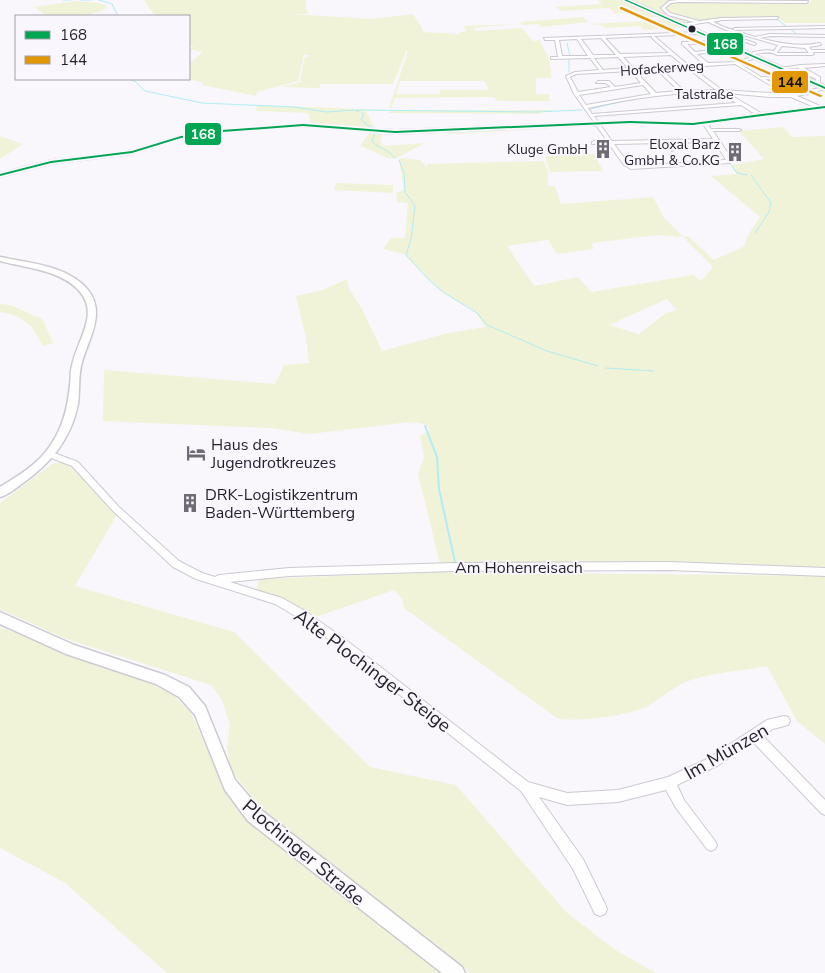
<svg xmlns="http://www.w3.org/2000/svg" width="825" height="973" viewBox="0 0 825 973" font-family="'Nunito Sans',sans-serif">
	<style>
		.green { fill: #f0f3d8; fill-rule: evenodd }
		.lines { fill: none; stroke-linecap: round; stroke-linejoin: round }
		.stream-far1 { stroke: #b2ecf5; stroke-width: 1 }
		.stream { stroke: #b2ecf5; stroke-width: 2 }
		.minor-casing { stroke: #ccc9d2; stroke-width: 2 }
		.major-casing { stroke: #ccc9d2; stroke-width: 3 }
		.minor { fill: #fefeff; fill-rule: evenodd }
		.major { fill: #fefeff; fill-rule: evenodd }
		.bus-1-casing { stroke: #f9f6fd; stroke-width: 4 }
		.bus-2-casing { stroke: #f9f6fd; stroke-width: 4 }
		.bus-1 { fill: #00a651; fill-rule: evenodd }
		.bus-2 { fill: #e29804; fill-rule: evenodd }
		.bus-dot { fill: #241f2b; stroke: #f9f6fd; stroke-width: 2 }
		.labels { text-anchor: middle; stroke-width: 4; stroke-linejoin: round; paint-order: stroke }
		.far-street-label { font-size: 14px; fill: #241f2b; stroke: #f9f6fd }
		.far-poi-label { font-size: 14px; fill: #241f2b; stroke: #f9f6fd; text-anchor: end }
		.poi-label { font-size: 16px; fill: #241f2b; stroke: #f9f6fd; text-anchor: start }
		.street-label { font-size: 16px; fill: #241f2b; stroke: #f9f6fd }
		.near-street-label { font-size: 19px; fill: #241f2b; stroke: #f9f6fd }
		.line-badge { stroke: #f9f6fd; stroke-width: 2 }
		.badge-label { font-size: 14px; text-anchor: middle; font-weight: bold; fill: #fff }
		.pale-badge-label { font-size: 14px; text-anchor: middle; font-weight: bold; fill: #111 }
	</style>
	<rect width="100%" height="100%" fill="#f9f7fc"/>
	<!-- green -->
	<g class="green">
		<path d="M144,0h162v10l3,2 -4,2h-13l80,5 41,-5 11,17 -3,1 39,2 -1,-2 8,-1 -3,-5 55,-2 -46,4 3,3 46,-3 11,13 7,-1 9,19 3,19h-16v16h13l1,7h-52l-5,-4 -98,1 -4,11 -2,-1 19,-57h-4l2,1 -13,32h-72l-2,4 -38,-1 19,-5 4,-24 6,-3h-6l-1,3 -5,23 -41,11 -1,4 -54,-11 2,-2 -16,-4 1,-15 14,-12 -14,-3 5,-2 -5,-2v-29h-34zM400,81h84l5,9h-49v4h-44z"/>
		<path d="M598,0h24l62,27 -40,3 -4,-4 -35,2 -3,-3 -13,-1 73,-4 13,5 -48,-20 29,12 -17,1 -7,-5 -28,1 11,-1 -6,-5 -47,3 -7,-4 47,-3z"/>
		<path d="M627,0h108c23,6 51,3 75,3l1,-3h14v23h-40l-7,-5h-58l-18,4 -28,-7 -10,-6 5,-7 -7,6 1,4 33,10 -15,1z"/>
		<path d="M76,1c10,2 19,0 30,4l1,3 -9,4 12,-2 -30,6h-33l-13,-9z"/>
		<path d="M583,17l6,5 -48,5 -3,-3 -16,1 -2,-3z"/>
		<path d="M257,105l129,5v1h-20l10,20 -65,-7 -3,-11 -52,-2z"/>
		<path d="M389,110h164v1h-13l1,3 -152,-1z"/>
		<path d="M783,127l9,10 33,-1v433l-385,-5 -22,-90 6,-16 -4,-22 10,-6 -6,-6 -14,-2 -100,12 -40,-6 -167,-7 1,-51 171,14 9,-19 25,-2 -3,-25 -10,-42 27,-6 24,-11 2,10 12,18 21,44 66,-18 37,-6 -11,-17 -32,-18 -38,-38 -21,-5 8,-11h14l3,-35 -11,-1 -1,-9 8,-3 -5,-30 2,-2 19,2 8,8 -1,-4 117,-3 4,11v14h7l6,18 92,-7 11,21 19,19 5,-1 26,24 31,-14 2,-9 13,-20 -49,-41 26,-2 -6,-9 33,-6 -25,-28zM658,235l25,2 30,30 -12,14 -8,-6 -102,17 -13,-15 -44,9 -27,-40 41,-6 9,14 37,-5 -3,-6zM667,299l10,11 -11,3 -27,21 -30,-9z"/>
		<path d="M537,128l11,1 -101,5 2,-2z"/>
		<path d="M370,132l13,1 -3,9 4,4 42,-3c-6,2 -30,16 -32,16 -10,0 -24,-11 -34,-13z"/>
		<path d="M0,136l23,8 -23,15z"/>
		<path d="M594,154l9,17 -53,1 -5,-16z"/>
		<path d="M336,183l57,2v8l-59,-3z"/>
		<path d="M0,304l10,1 32,14 11,24 -10,3c-10,-21 -19,-30 -43,-34z"/>
		<path d="M67,462l10,6 41,45 -43,73 159,46 136,135 86,18 111,128 50,38 39,22h-186l-142,-107 -65,-55 -33,-42 -3,-21 3,-23 -8,-25 -11,-15 -145,-46 -66,-30v-106l52,-39z"/>
		<path d="M442,572l383,4v168l-28,-23 -30,-55c-25,5 -61,7 -83,17 -13,6 -24,16 -36,23 -16,9 -73,17 -91,12l-153,-110 -2,-9 -8,-9 -78,27 -59,-28 2,-10z"/>
		<path d="M0,627l102,41 45,14 26,13 18,18 38,86 27,29 185,145h-274l-102,-90 -65,-35z"/>
	</g>
	<g class="lines">
		<!-- stream-far1 -->
		<g class="stream-far1">
			<path d="M63,0h8"/>
			<path d="M80,0h12"/>
			<path d="M99,0l13,4 6,12"/>
			<path d="M777,19l10,8"/>
			<path d="M789,28l9,7"/>
			<path d="M567,43l3,13"/>
			<path d="M569,58v14"/>
			<path d="M129,79l7,3 9,9 57,12 92,4 33,5 27,-2 5,2"/>
			<path d="M590,109l30,-7"/>
			<path d="M357,110l178,2 47,-2"/>
			<path d="M362,113l2,1 -3,6 12,9"/>
			<path d="M375,133l-3,8c6,8 17,8 23,17"/>
			<path d="M399,160l5,13 1,19 10,14 -4,33 -5,16 23,25 14,12 34,21 10,12 60,26 51,15"/>
			<path d="M731,165l6,8 10,2"/>
			<path d="M751,175l20,28 -2,9 -14,21"/>
			<path d="M606,368l48,3"/>
		</g>
		<!-- stream -->
		<path class="stream" d="M425,426l12,31 2,32 16,73"/>
		<!-- minor casing -->
		<g class="minor-casing">
			<g id="minor">
				<path d="M678,0l130,1 -1,2 -128,-1 -8,1 -6,5 5,5 29,8 23,-3 56,-1 -1,2 -55,1 -9,2 11,5 31,10 15,-3 55,1v2l-55,-1 -10,2c20,6 39,9 60,5l1,2 -12,2 2,3h14v2h-12l1,2 -2,1h-35c-8,-5 -17,-1 -25,-1l1,-2 14,-2 7,1 4,-6 -52,-15 -18,-8 -25,4v-2l11,-2 -26,-7 -7,-7 8,-7zM782,46l23,2 4,5h-31l-1,-1z"/>
				<path d="M825,26v2l-90,2 -2,-1 2,-1z"/>
				<path d="M702,32l-1,2 -47,2 34,29 15,-1 -21,-20v-2l37,-1 -1,2 -31,1 8,8 17,-2 -1,2 -14,2 11,9 28,-1 20,-6v2l-17,5 22,14 48,3 -2,2 -42,-3 27,15 33,-7v2l-28,7 23,10h5v2l-118,15 4,6h28l2,1 -2,1h-26l20,30 -3,2 -99,6 -7,-4 -15,-21h-17v-2l2,-1h13l-11,-16 -201,9 -92,-8 -81,6 -40,6 -50,16 -81,10 -51,13v-4l51,-13 80,-9 50,-16 41,-5 81,-6 92,6 199,-8 -20,-28 -8,-18 9,-4 24,-2 -9,-12 -39,1v-2h7l-3,-17h-10l-1,-2zM652,36v2l17,15 -49,1 -15,-16zM601,38l1,1 14,16h-23l-12,-16zM577,39l11,17h-26l-3,-16zM671,55l12,10 -50,3 -10,-11zM618,57l10,11 -25,2 -9,-12zM735,64l50,30 -63,-4 -31,-23zM686,67l30,23 -32,1 -23,-22zM657,69v1l22,21 -23,2 -21,-22zM631,71l10,12 -26,4 -6,-6h-11l-2,2h10l5,4 -33,5 -8,-15 6,-3zM643,85l8,9 -65,11 -7,-10zM720,92l16,11 -144,11 -4,-6c44,-10 88,-16 132,-16zM727,93l43,4h21l23,10 -53,6zM741,105l14,9 -62,9 -63,-2 -32,1 -4,-6zM630,123l63,2 10,-1 10,15 -101,2 -12,-16zM715,142l11,18 -92,6 -6,-3 -14,-19 51,-1 7,8 3,-2 -5,-6z"/>
				<path d="M746,40l9,3 1,1 -2,1 -8,-3 -7,1 -2,-1z"/>
				<path d="M825,64v2l-21,2 16,9v5l4,3 -2,1 -6,-3v-4l-14,-7 -3,-4 -16,1 -2,-1 19,-3z"/>
				<path d="M49,451l29,11 41,45 60,54 23,12 13,4 4,-2 70,-7 166,-5 215,-1 155,6v8l-155,-6 -215,1 -166,5 -59,6 52,16 23,13 41,29 182,142 39,11 51,-3 50,-13 41,-19 58,-38 17,-4 4,1 2,4 -2,4 -15,4 -10,7 62,64v15l-4,-2 -68,-71 -36,24 -40,19 7,15 31,41 2,4 -2,4 -4,2 -4,-2 -31,-41 -10,-18 -48,12 -51,3 -28,-8 44,62 22,45 2,5 -2,5 -5,2 -5,-2 -22,-45 -52,-78 -183,-145 -41,-29 -22,-13 -79,-25 -23,-12 -60,-56 -41,-45 -26,-10 -1,-2z"/>
			</g>
		</g>
		<!-- major casing -->
		<g class="major-casing">
			<g id="major">
				<path d="M623,0h6l196,86v4z"/>
				<path d="M0,257c28,6 68,8 88,33 18,23 1,48 -6,72 -4,13 -2,28 -4,42 -7,35 -27,59 -55,79 -7,5 -15,12 -23,14v-10c18,-11 38,-23 50,-41 13,-18 18,-40 20,-61 1,-7 0,-13 2,-19 4,-24 27,-50 9,-73 -18,-23 -55,-25 -81,-32z"/>
				<path d="M0,612l74,33 91,30 24,12 16,19 30,74 25,29 202,158 3,6h-23l-194,-152 -23,-31 -30,-75 -16,-18 -23,-13 -90,-30 -66,-30z"/>
			</g>
		</g>
		<!-- minor -->
		<use href="#minor" class="minor"/>
		<!-- major -->
		<use href="#major" class="major"/>
		<!-- bus-1 casing -->
		<g class="bus-1-casing">
			<g id="bus-1">
				<path d="M624,0h3l198,87v2z"/>
				<path d="M825,106v2l-132,17 -63,-2 -235,10 -92,-7 -81,6 -41,6 -49,15 -81,10 -51,13v-2l51,-13 81,-10 49,-15 41,-6 81,-6 92,7 235,-10 63,2z"/>
			</g>
		</g>
		<!-- bus-2 casing -->
		<g class="bus-2-casing">
			<path id="bus-2" d="M620,7h2l201,89 -3,1 -200,-88z"/>
		</g>
		<!-- bus-1 -->
		<use href="#bus-1" class="bus-1"/>
		<!-- bus-2 -->
		<use href="#bus-2" class="bus-2"/>
	</g>
	<!-- icons -->
	<defs>
		<g id="building-bare" transform="scale(1.5)"><path d="M-4-6H4V6H1V3H-1V6H-4ZM-2.5-4.3h1.7v1.8h-1.7ZM.8-4.3h1.7v1.8H.8ZM-2.5-1h1.7V.8h-1.7ZM.8-1h1.7V.8H.8Z" fill="#6f6b74" stroke="#f9f6fd" stroke-width="2.5" paint-order="stroke"/></g>
		<g id="hotel-bare" transform="scale(1.5)"><path d="M-6-4.5h1.5V1H6V5H4.5V3h-9V5H-6ZM-4 0a1.8 1.8 0 1 1 3.6 0ZM.5 0V-2.5h3Q6-2.5 6 0Z" fill="#6f6b74" stroke="#f9f6fd" stroke-width="2.5" paint-order="stroke"/></g>
	</defs>
	<g fill-rule="evenodd">
		<use href="#building-bare" x="603" y="149"/>
		<use href="#building-bare" x="735" y="152"/>
		<use href="#hotel-bare" x="196" y="453"/>
		<use href="#building-bare" x="190" y="503"/>
	</g>
	<!-- markers -->
	<circle class="bus-dot" cx="692" cy="29" r="4.5"/>
	<g class="labels">
		<!-- far-street labels -->
		<g class="far-street-label">
			<text transform="translate(662 68) rotate(-4)" y="5">Hofackerweg</text>
			<text x="704" y="99">Talstraße</text>
		</g>
		<!-- far-poi labels -->
		<g class="far-poi-label">
			<text x="720" y="149">Eloxal Barz<tspan x="720" dy="16">GmbH &amp; Co.KG</tspan></text>
			<text x="588" y="154">Kluge GmbH</text>
		</g>
		<!-- poi labels -->
		<g class="poi-label">
			<text x="211" y="450">Haus des<tspan x="211" dy="18">Jugendrotkreuzes</tspan></text>
			<text x="205" y="500">DRK-Logistikzentrum<tspan x="205" dy="18">Baden-Württemberg</tspan></text>
		</g>
		<!-- street labels -->
		<g class="street-label">
			<text x="519" y="573">Am Hohenreisach</text>
		</g>
		<!-- near-street labels -->
		<g class="near-street-label">
			<text transform="translate(373 670) rotate(37)" y="7">Alte Plochinger Steige</text>
			<text transform="translate(726 751) rotate(-30)" y="7">Im Münzen</text>
			<text transform="translate(304 852) rotate(40)" y="7">Plochinger Straße</text>
		</g>
	</g>
	<g class="line-badge">
		<rect x="706" y="32" width="38" height="24" rx="5" fill="#00a651"/>
		<rect x="771" y="70" width="38" height="24" rx="5" fill="#e29804"/>
		<rect x="184" y="122" width="38" height="24" rx="5" fill="#00a651"/>
	</g>
	<g class="badge-label">
		<text x="725" y="49">168</text>
		<text x="203" y="139">168</text>
	</g>
	<g class="pale-badge-label">
		<text x="790" y="87">144</text>
	</g>
	<!-- legend -->
	<rect x="15" y="15" width="175" height="65" fill="#f9f6fd" stroke="#a4a0a9"/>
	<rect x="25" y="31" width="25" height="8" fill="#00a651" stroke="#a4a0a9"/>
	<text x="60" y="40" font-size="15" fill="#241f2b">168</text>
	<rect x="25" y="56" width="25" height="8" fill="#e29804" stroke="#a4a0a9"/>
	<text x="60" y="65" font-size="15" fill="#241f2b">144</text>
</svg>
